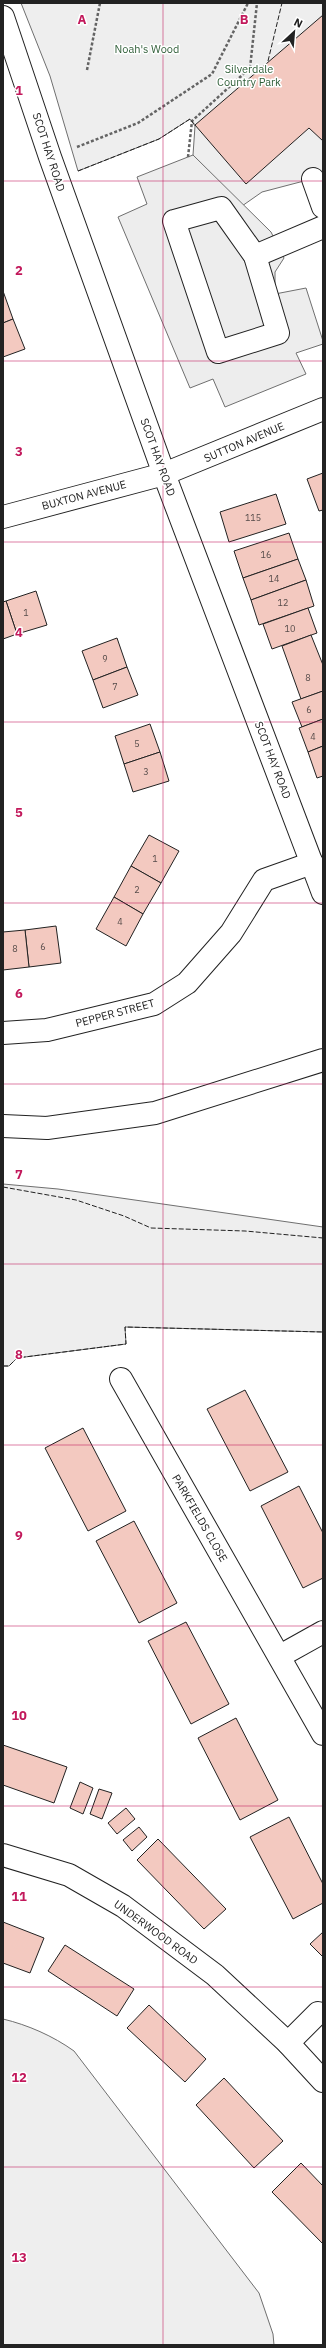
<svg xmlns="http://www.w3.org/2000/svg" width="326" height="2348" viewBox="0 0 326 2348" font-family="'IBM Plex Sans',sans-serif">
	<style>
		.green { fill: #eee; stroke: #6f6f6f }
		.parking { fill: #ededed; stroke: #6f6f6f }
		.building { fill: #f3c9c0; stroke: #222 }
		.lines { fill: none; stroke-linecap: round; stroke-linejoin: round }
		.minor-casing { stroke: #222; stroke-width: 24 }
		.major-casing { stroke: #222; stroke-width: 24 }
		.path { stroke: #646464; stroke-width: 2.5; stroke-dasharray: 3 2; stroke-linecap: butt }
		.minor { stroke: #fff; stroke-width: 22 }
		.major { stroke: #fff; stroke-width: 22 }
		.fence { stroke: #222; stroke-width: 1; stroke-dasharray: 5 2; stroke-linecap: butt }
		.grid { fill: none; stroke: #c2185b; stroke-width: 1; stroke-opacity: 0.55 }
		.labels { text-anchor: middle; stroke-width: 3; stroke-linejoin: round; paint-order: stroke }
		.number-label { font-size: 9px; fill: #564c4a }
		.park-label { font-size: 11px; fill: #2f5e38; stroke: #fff }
		.street-label { font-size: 11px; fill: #222; stroke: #fff }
		.grid-label { font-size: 13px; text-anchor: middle; font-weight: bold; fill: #c2185b; stroke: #fff; stroke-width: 3; stroke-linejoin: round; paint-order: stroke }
	</style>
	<rect width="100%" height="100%" fill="#fff"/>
	<!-- green -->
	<g class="green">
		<path d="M21,3h302v173l-61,16 -20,14 -49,-51 2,-29 -5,-7 -31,20 -81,32 -28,-95z"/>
		<path d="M3,1184l55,5 265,38v105l-198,-5 1,17 -109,14 -8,8h-6z"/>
		<path d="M3,2019c25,6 50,17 71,32l185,242 14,41 1,11h-271z"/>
	</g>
	<!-- parking -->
	<path class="parking" d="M193,155l78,77 13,26 -9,14v22l31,-6 17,53v3l-27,9 10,21 -81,33 -12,-28 -23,9 -72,-171 29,-13 -10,-27z"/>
	<!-- building -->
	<g class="building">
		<path d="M323,15v126l-14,-13 -63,56 -51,-59z"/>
		<path d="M3,291l10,28 -10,4z"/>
		<path d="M13,319l12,30 -22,8v-34z"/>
		<path d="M323,473v37l-4,1 -12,-32z"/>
		<path d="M276,494l10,30 -57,18 -9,-30z"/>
		<path d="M289,533l9,26 -55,19 -9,-27z"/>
		<path d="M298,559l8,21 -55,20 -8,-22z"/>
		<path d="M306,580l8,26 -55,19 -8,-25z"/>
		<path d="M36,591l11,34 -30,9 -11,-33z"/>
		<path d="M6,601l11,33 -14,5v-37z"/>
		<path d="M308,608l9,25 -45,16 -9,-25z"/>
		<path d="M311,635l12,30v26l-22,8 -19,-53z"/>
		<path d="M117,638l10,29 -34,13 -11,-29z"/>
		<path d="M127,667l11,28 -35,13 -10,-28z"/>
		<path d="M323,691v28l-21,8 -10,-25z"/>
		<path d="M323,719v27l-15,6 -9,-24z"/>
		<path d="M150,724l10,28 -36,12 -9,-28z"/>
		<path d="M323,746v30l-6,2 -9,-26z"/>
		<path d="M160,752l9,29 -36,11 -9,-28z"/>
		<path d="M149,835l30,16 -18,32 -30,-17z"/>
		<path d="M131,866l30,17 -18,31 -29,-17z"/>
		<path d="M114,897l29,17 -17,32 -30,-17z"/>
		<path d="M56,926l5,37 -32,4 -4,-37z"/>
		<path d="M25,930l4,37 -26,3v-38z"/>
		<path d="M245,1390l43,82 -38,19 -43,-82z"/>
		<path d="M83,1428l43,83 -38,20 -43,-83z"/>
		<path d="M299,1486l24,47v45l-20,10 -42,-82z"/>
		<path d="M134,1521l43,82 -38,20 -43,-82z"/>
		<path d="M186,1622l43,82 -38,20 -43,-83z"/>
		<path d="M236,1718l42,82 -38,20 -42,-82z"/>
		<path d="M3,1745l64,22 -13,36 -51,-18z"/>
		<path d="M80,1782l13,6 -10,26 -13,-6z"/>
		<path d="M99,1789l13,4 -10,26 -12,-5z"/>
		<path d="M126,1808l9,11 -18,15 -9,-11z"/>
		<path d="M289,1817l34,67v19l-30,16 -43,-82z"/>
		<path d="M139,1827l8,10 -15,14 -9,-11z"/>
		<path d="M158,1839l68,70 -22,20 -67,-69z"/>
		<path d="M3,1922l41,16 -14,35 -27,-10z"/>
		<path d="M323,1932v25l-13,-13z"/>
		<path d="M65,1945l69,44 -17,27 -69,-45z"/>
		<path d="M149,2005l57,54 -21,23 -58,-54z"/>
		<path d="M224,2078l59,63 -29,27 -58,-63z"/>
		<path d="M301,2163l22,23v58l-51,-52z"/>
	</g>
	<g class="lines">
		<!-- minor casing -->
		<g class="minor-casing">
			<g id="minor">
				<path d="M3,17l47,140 114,317 159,419"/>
				<path d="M313,179l10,28"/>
				<path d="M221,208l34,48 23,77 -60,19 -44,-131z"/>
				<path d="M255,256l68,-29"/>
				<path d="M3,517l161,-43 159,-65"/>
				<path d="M3,1033l44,-3 107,-26 33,-21 44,-50 33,-53 48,-17"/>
				<path d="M121,1379l202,355"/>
				<path d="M280,1656l43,-24"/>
				<path d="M3,1855l66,20 54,31 92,69 73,68 35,38"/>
				<path d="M288,2043l30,-30"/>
			</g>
		</g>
		<!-- major casing -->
		<g class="major-casing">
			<path id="major" d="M3,1126l44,2 108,-15 168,-53"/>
		</g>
		<!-- path -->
		<g class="path">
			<path d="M87,70l13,-67"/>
			<path d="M77,147l61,-24 74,-49 36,-71"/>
			<path d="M188,157l4,-36 58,-53 7,-65"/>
		</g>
		<!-- minor -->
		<use href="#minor" class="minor"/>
		<!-- major -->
		<use href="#major" class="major"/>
		<!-- fence -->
		<g class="fence">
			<path d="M268,61l14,-58"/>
			<path d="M78,171l81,-32 31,-20 5,6"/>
			<path d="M3,1187l73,13 48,16 27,12 94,3 78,7"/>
			<path d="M3,1366h6l8,-8 109,-14 -1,-17 198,5"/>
		</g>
	</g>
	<!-- grid -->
	<path class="grid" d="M163,3v2342M3,181h320M3,361h320M3,542h320M3,722h320M3,903h320M3,1084h320M3,1264h320M3,1445h320M3,1626h320M3,1806h320M3,1987h320M3,2167h320"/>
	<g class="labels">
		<!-- number labels -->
		<g class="number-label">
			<text x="253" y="521">115</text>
			<text x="266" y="558">16</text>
			<text x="274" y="582">14</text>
			<text x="283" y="606">12</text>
			<text x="26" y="616">1</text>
			<text x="290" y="632">10</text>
			<text x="105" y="662">9</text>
			<text x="308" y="681">8</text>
			<text x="115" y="690">7</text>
			<text x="309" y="713">6</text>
			<text x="313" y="740">4</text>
			<text x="137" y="747">5</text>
			<text x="146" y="775">3</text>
			<text x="155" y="862">1</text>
			<text x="137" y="893">2</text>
			<text x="120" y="925">4</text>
			<text x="43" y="950">6</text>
			<text x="15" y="952">8</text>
		</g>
		<!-- park labels -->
		<g class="park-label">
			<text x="147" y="53">Noah's Wood</text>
			<text x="249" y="73">Silverdale<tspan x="249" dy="13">Country Park</tspan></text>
		</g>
		<!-- street labels -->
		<g class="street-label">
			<text transform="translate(49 152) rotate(72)" y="4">SCOT HAY ROAD</text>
			<text transform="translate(244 442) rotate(-23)" y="4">SUTTON AVENUE</text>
			<text transform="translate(158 457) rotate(70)" y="4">SCOT HAY ROAD</text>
			<text transform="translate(84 495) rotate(-15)" y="4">BUXTON AVENUE</text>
			<text transform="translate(273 760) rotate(69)" y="4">SCOT HAY ROAD</text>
			<text transform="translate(115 1013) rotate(-15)" y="4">PEPPER STREET</text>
			<text transform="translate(200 1518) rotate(60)" y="4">PARKFIELDS CLOSE</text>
			<text transform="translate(156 1932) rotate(36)" y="4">UNDERWOOD ROAD</text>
		</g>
	</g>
	<g class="grid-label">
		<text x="82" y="24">A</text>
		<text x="244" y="24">B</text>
		<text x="19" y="95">1</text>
		<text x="19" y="275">2</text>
		<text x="19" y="456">3</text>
		<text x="19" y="637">4</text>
		<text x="19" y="817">5</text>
		<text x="19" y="998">6</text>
		<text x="19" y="1179">7</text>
		<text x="19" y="1359">8</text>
		<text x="19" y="1540">9</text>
		<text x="19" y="1720">10</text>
		<text x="19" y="1901">11</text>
		<text x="19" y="2082">12</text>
		<text x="19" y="2262">13</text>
	</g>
	<!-- border -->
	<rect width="326" height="2348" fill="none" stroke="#222222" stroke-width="8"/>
	<!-- north arrow -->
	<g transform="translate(294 32) rotate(26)" stroke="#ffffff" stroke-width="3" paint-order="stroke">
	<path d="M0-3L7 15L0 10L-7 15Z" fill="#222222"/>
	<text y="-6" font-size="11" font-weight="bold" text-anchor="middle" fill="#222222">N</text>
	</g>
</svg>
